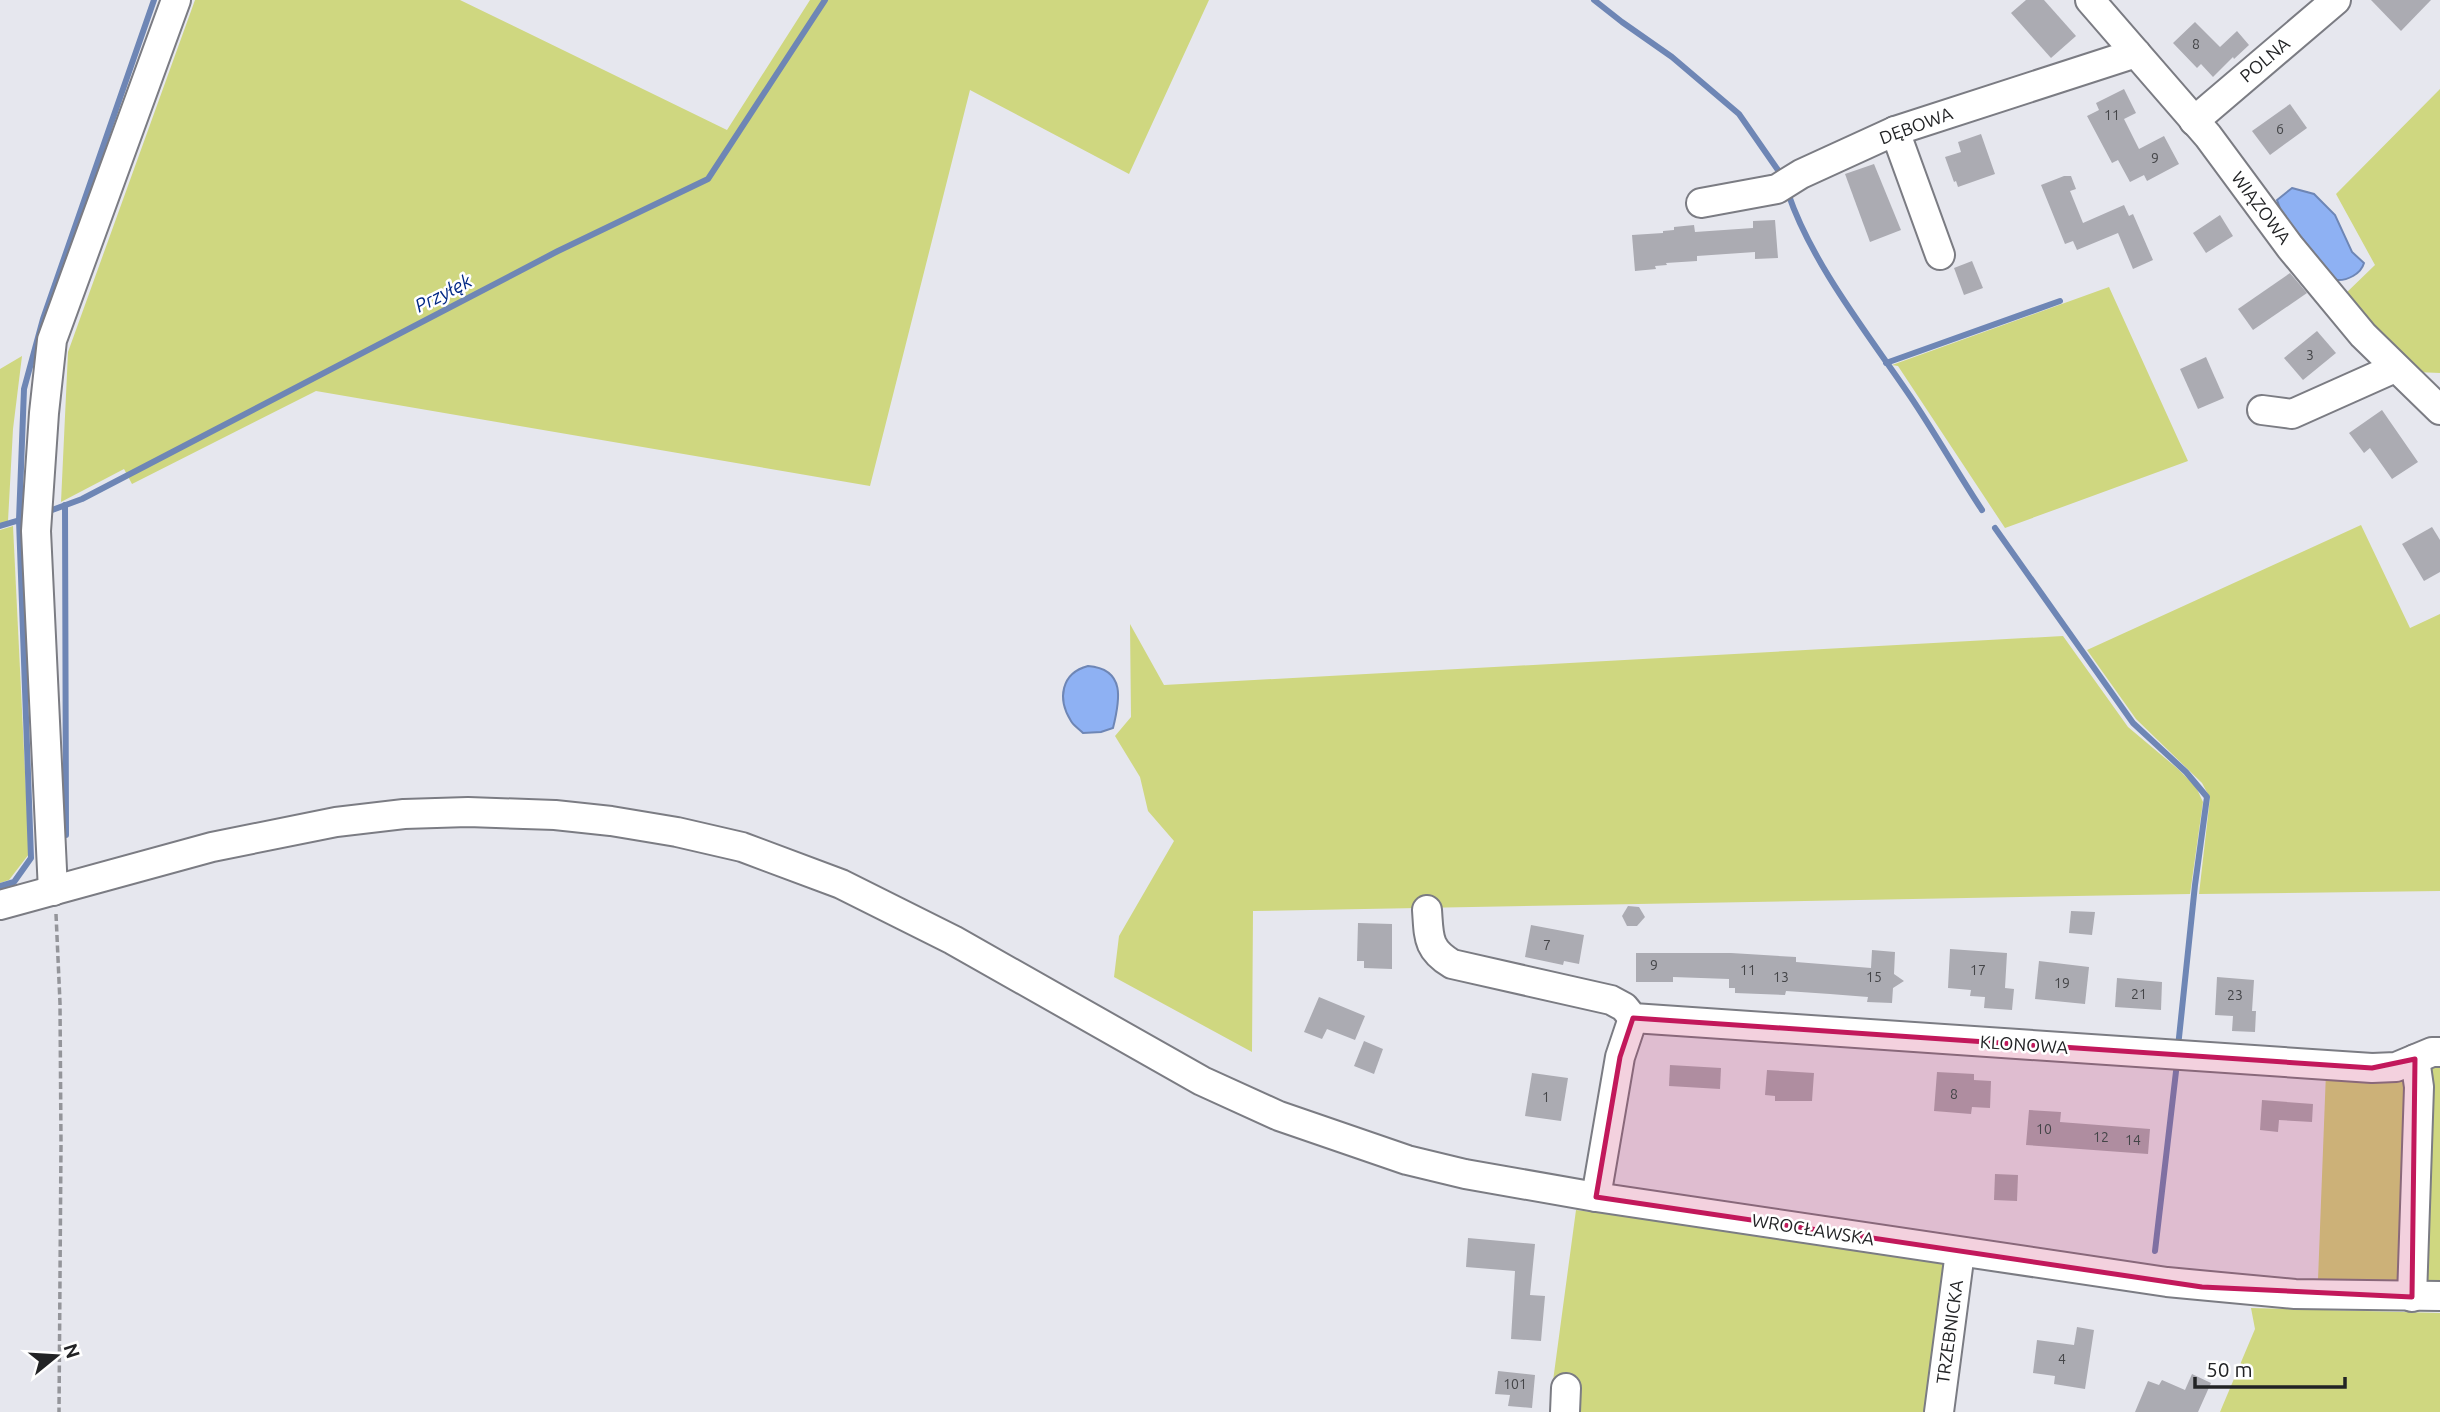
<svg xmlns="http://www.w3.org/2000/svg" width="2440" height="1412" viewBox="0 0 2440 1412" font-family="Ubuntu,sans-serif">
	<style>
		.green { fill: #cfd780 }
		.water { fill: #8eb1f3; stroke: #6e86b5; stroke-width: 2 }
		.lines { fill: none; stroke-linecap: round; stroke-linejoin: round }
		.stream { stroke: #6e86b5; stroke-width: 6 }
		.building { fill: #ababb2 }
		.minor-casing { stroke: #7b7c83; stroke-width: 32 }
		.path { stroke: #94959a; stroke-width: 3.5; stroke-dasharray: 7 3.5; stroke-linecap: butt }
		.minor { stroke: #fff; stroke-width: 28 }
		.marked { fill: #c2185b; fill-opacity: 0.2; stroke: #c2185b; stroke-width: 5; stroke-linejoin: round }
		.labels { text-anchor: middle; stroke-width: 5; stroke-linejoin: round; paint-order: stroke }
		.number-label { font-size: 14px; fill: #444548 }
		.street-label { font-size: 18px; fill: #222325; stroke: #fff }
		.water-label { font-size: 19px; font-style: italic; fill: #002884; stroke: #fff }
	</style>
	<rect width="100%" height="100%" fill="#e6e7ee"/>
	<!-- green -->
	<g class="green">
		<path d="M195,0h265l267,130 83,-130h399l-80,174 -159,-84 -100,396 -554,-95 -184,93 -8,-15 -63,33 7,-150z"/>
		<path d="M2440,89v284l-24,-1 -73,-76 32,-31 -39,-71z"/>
		<path d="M2109,287l79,174 -183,67 -107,-162 -6,-1z"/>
		<path d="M22,356l-9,73 -5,92 -8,3v-155z"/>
		<path d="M2361,525l49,103 30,-14v277l-241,3 11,-96 -8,-15 -66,-64 -49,-69z"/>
		<path d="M13,526l16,328 -20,26 -9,3v-353z"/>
		<path d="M1130,624l34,61 899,-49 65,91 50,42 18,18 7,15 -13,92 -937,17 -1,141 -138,-75 5,-41 55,-95 -26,-30 -8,-34 -25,-41 16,-19z"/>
		<path d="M2440,1063v220l-122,-3 8,-208 74,8z"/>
		<path d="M1576,1210l366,48 9,11 -19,143h-361v-27l-18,-4z"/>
		<path d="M2251,1308l189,5v99h-220l35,-83z"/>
	</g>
	<!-- water -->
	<g class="water">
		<path d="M2292,188l22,6 21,21 17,37 12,11c-3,11 -17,18 -28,17l-54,-66 -5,-14z"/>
		<path d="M1088,666c38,3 32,34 25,62l-12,4 -18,1c-4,-4 -10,-8 -12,-12 -14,-22 -10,-48 17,-55z"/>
	</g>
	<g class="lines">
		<!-- stream -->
		<g class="stream">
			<path d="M1594,0l28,22 50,35 67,57 41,59"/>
			<path d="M1788,193c24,71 80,141 122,203 25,37 47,76 72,114"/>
			<path d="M1886,363l174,-62"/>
			<path d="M65,505l1,330"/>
			<path d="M44,513l38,-14 476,-248 150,-72 117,-179"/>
			<path d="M0,526l30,-9"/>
			<path d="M1995,528l138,195 53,49 21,25 -12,88 -17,162"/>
			<path d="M0,886l14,-4 17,-24 -12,-338 5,-131 19,-70 111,-319"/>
			<path d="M2155,1251l22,-188"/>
		</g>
	</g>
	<!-- building -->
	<g class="building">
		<path d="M2026,0h18l32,36 -25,22 -40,-45z"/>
		<path d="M2371,0h60l-30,31z"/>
		<path d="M2195,22l25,25 17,-16 12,14 -15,14 -1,-2 -20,20 -12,-13 -4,4 -24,-25z"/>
		<path d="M2124,89l12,24 -12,6 15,30 25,-13 15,28 -32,17 -3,-6 -14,7 -12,-22 -6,3 -25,-47 12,-6 -3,-7z"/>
		<path d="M2290,104l17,24 -37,27 -18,-24z"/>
		<path d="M1981,134l14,40 -37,13 -2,-6 -2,1 -9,-25 16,-5 -3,-10z"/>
		<path d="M1874,164l27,66 -31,12 -25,-68z"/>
		<path d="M2064,176h7l5,13 -6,2 13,32 41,-18 5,11 4,-2 20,46 -20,9 -15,-36 -41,17 -4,-9 -8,3 -24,-59z"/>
		<path d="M2220,215l13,21 -27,17 -13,-20z"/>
		<path d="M1775,220l3,38 -23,1v-7l-58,4v5l-31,2 1,2 -12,1 1,3 -21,2 -3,-36 31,-2v-2l11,-1v-3l20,-2 1,7 58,-4v-7z"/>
		<path d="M1972,261l11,27 -19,7 -10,-27z"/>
		<path d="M2290,273l17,20 -54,37 -15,-21z"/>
		<path d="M2317,331l19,22 -33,27 -19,-22z"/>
		<path d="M2206,357l18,41 -26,11 -18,-40z"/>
		<path d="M2382,410l36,52 -26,17 -22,-31 -6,5 -15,-20z"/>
		<path d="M2432,527l8,13v32l-16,9 -22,-37z"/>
		<path d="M1628,906l11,1 6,10 -8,9h-10l-5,-10z"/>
		<path d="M2071,911l24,1 -3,23 -23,-2z"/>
		<path d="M1358,923l34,1v45l-28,-1v-7h-7z"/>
		<path d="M1531,925l53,10 -5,29 -15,-3 -1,4 -38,-8z"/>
		<path d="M1950,949l57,4 -2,35 9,1 -2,21 -28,-2 1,-11 -15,-1 1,-6 -23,-2z"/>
		<path d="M1872,950l23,2 -1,22 10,7 -11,7 -1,15 -25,-1 1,-5 -38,-3 -44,-3 -1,4 -50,-2v-5h-6v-9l-56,-2v5h-37v-29h95l65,4v5l75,6z"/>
		<path d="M2039,961l50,6 -4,37 -50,-5z"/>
		<path d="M2217,977l37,3 -2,31h4l-1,21 -23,-1 1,-15 -18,-1z"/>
		<path d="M2117,978l45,4 -1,28 -46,-3z"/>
		<path d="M1319,997l46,19 -10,24 -28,-11 -5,10 -18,-7z"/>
		<path d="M1364,1041l19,8 -9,25 -20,-8z"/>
		<path d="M1670,1065l51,3 -1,21 -51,-3z"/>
		<path d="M1767,1070l47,3 -2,28h-37v-5l-10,-1z"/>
		<path d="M1937,1072l37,2v6l17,1 -1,27 -18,-1 -1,7 -37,-3z"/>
		<path d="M1532,1073l36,5 -7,43 -36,-5z"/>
		<path d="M2262,1100l51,4 -1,18 -33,-2 -1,12 -18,-2z"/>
		<path d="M2029,1110l32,2 -1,10 90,7 -2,25 -122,-9z"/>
		<path d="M1995,1174l23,1 -1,26 -23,-1z"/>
		<path d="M1468,1238l67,6 -5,51 15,1 -4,45 -30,-2 4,-68 -49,-4z"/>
		<path d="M2077,1327l17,3 -9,59 -31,-5 1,-8 -22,-3 4,-33 37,5z"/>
		<path d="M1498,1371l37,4 -3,33 -24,-2 2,-11 -15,-1z"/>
		<path d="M2192,1374l19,9 -13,29h-63l13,-31 11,4 3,-5 23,10z"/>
	</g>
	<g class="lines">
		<!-- minor casing -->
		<g class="minor-casing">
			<g id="minor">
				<path d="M2090,0l118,136 82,111 73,88 77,75"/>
				<path d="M2194,121l142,-121"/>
				<path d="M1895,131l45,124"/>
				<path d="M1701,203l76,-14 24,-15 94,-43 241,-78"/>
				<path d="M2262,410l30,4 103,-46"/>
				<path d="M53,891l-17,-360 8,-118 8,-73 124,-340"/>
				<path d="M0,905l212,-58 124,-25 68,-8 64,-2 87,3 56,6 66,11 65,15 99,37 112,56 249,141 77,35 128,44 58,14 131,23 571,85 128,12 145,2"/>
				<path d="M1427,910c2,27 0,39 25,54l159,36 13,7 9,11 739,50 24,-1 36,-15h8"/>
				<path d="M1596,1197l24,-140 13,-39"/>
				<path d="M2412,1297l7,-210 -4,-28"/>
				<path d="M1565,1412l1,-24"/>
				<path d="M1939,1412l21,-160"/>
			</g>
		</g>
		<!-- path -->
		<path class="path" d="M56,914l4,89 1,141 -2,268"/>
		<!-- minor -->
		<use href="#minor" class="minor"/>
	</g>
	<!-- marked area -->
	<path class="marked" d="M1633,1018l739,50 43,-9 -3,238 -210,-10 -606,-90 24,-140z"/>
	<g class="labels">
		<!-- number labels -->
		<g class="number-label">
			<text x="2196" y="49">8</text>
			<text x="2112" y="120">11</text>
			<text x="2280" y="134">6</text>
			<text x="2155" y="163">9</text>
			<text x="2310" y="360">3</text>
			<text x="1547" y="950">7</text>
			<text x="1654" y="970">9</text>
			<text x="1748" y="975">11</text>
			<text x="1978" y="975">17</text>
			<text x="1781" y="982">13</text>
			<text x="1874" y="982">15</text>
			<text x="2062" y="988">19</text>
			<text x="2139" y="999">21</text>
			<text x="2235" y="1000">23</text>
			<text x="1954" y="1099">8</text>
			<text x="1546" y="1102">1</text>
			<text x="2044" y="1134">10</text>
			<text x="2101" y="1142">12</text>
			<text x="2133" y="1145">14</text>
			<text x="2062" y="1364">4</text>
			<text x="1515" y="1389">101</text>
		</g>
		<!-- street labels -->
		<g class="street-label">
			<text transform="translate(2265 60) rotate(-40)" y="6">POLNA</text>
			<text transform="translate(1916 126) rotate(-20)" y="6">DĘBOWA</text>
			<text transform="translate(2261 208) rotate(53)" y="6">WIĄZOWA</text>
			<text transform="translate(2024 1045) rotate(4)" y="6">KLONOWA</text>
			<text transform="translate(1813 1230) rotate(9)" y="6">WROCŁAWSKA</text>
			<text transform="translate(1950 1332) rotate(-82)" y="6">TRZEBNICKA</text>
		</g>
		<!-- water labels -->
		<g class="water-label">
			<text transform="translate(443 293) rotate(-27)" y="7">Przyłęk</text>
		</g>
	</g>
	<!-- north arrow -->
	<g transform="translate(56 1356) rotate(72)" stroke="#ffffff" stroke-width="5" paint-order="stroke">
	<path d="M0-5L12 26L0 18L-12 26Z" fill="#222325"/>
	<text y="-10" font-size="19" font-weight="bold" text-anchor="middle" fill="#222325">N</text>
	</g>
	<!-- scale -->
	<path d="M2195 1377v10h150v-10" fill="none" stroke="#222325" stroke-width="3.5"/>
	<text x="2206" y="1377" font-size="21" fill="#222325" stroke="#ffffff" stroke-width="5" paint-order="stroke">50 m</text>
</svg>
